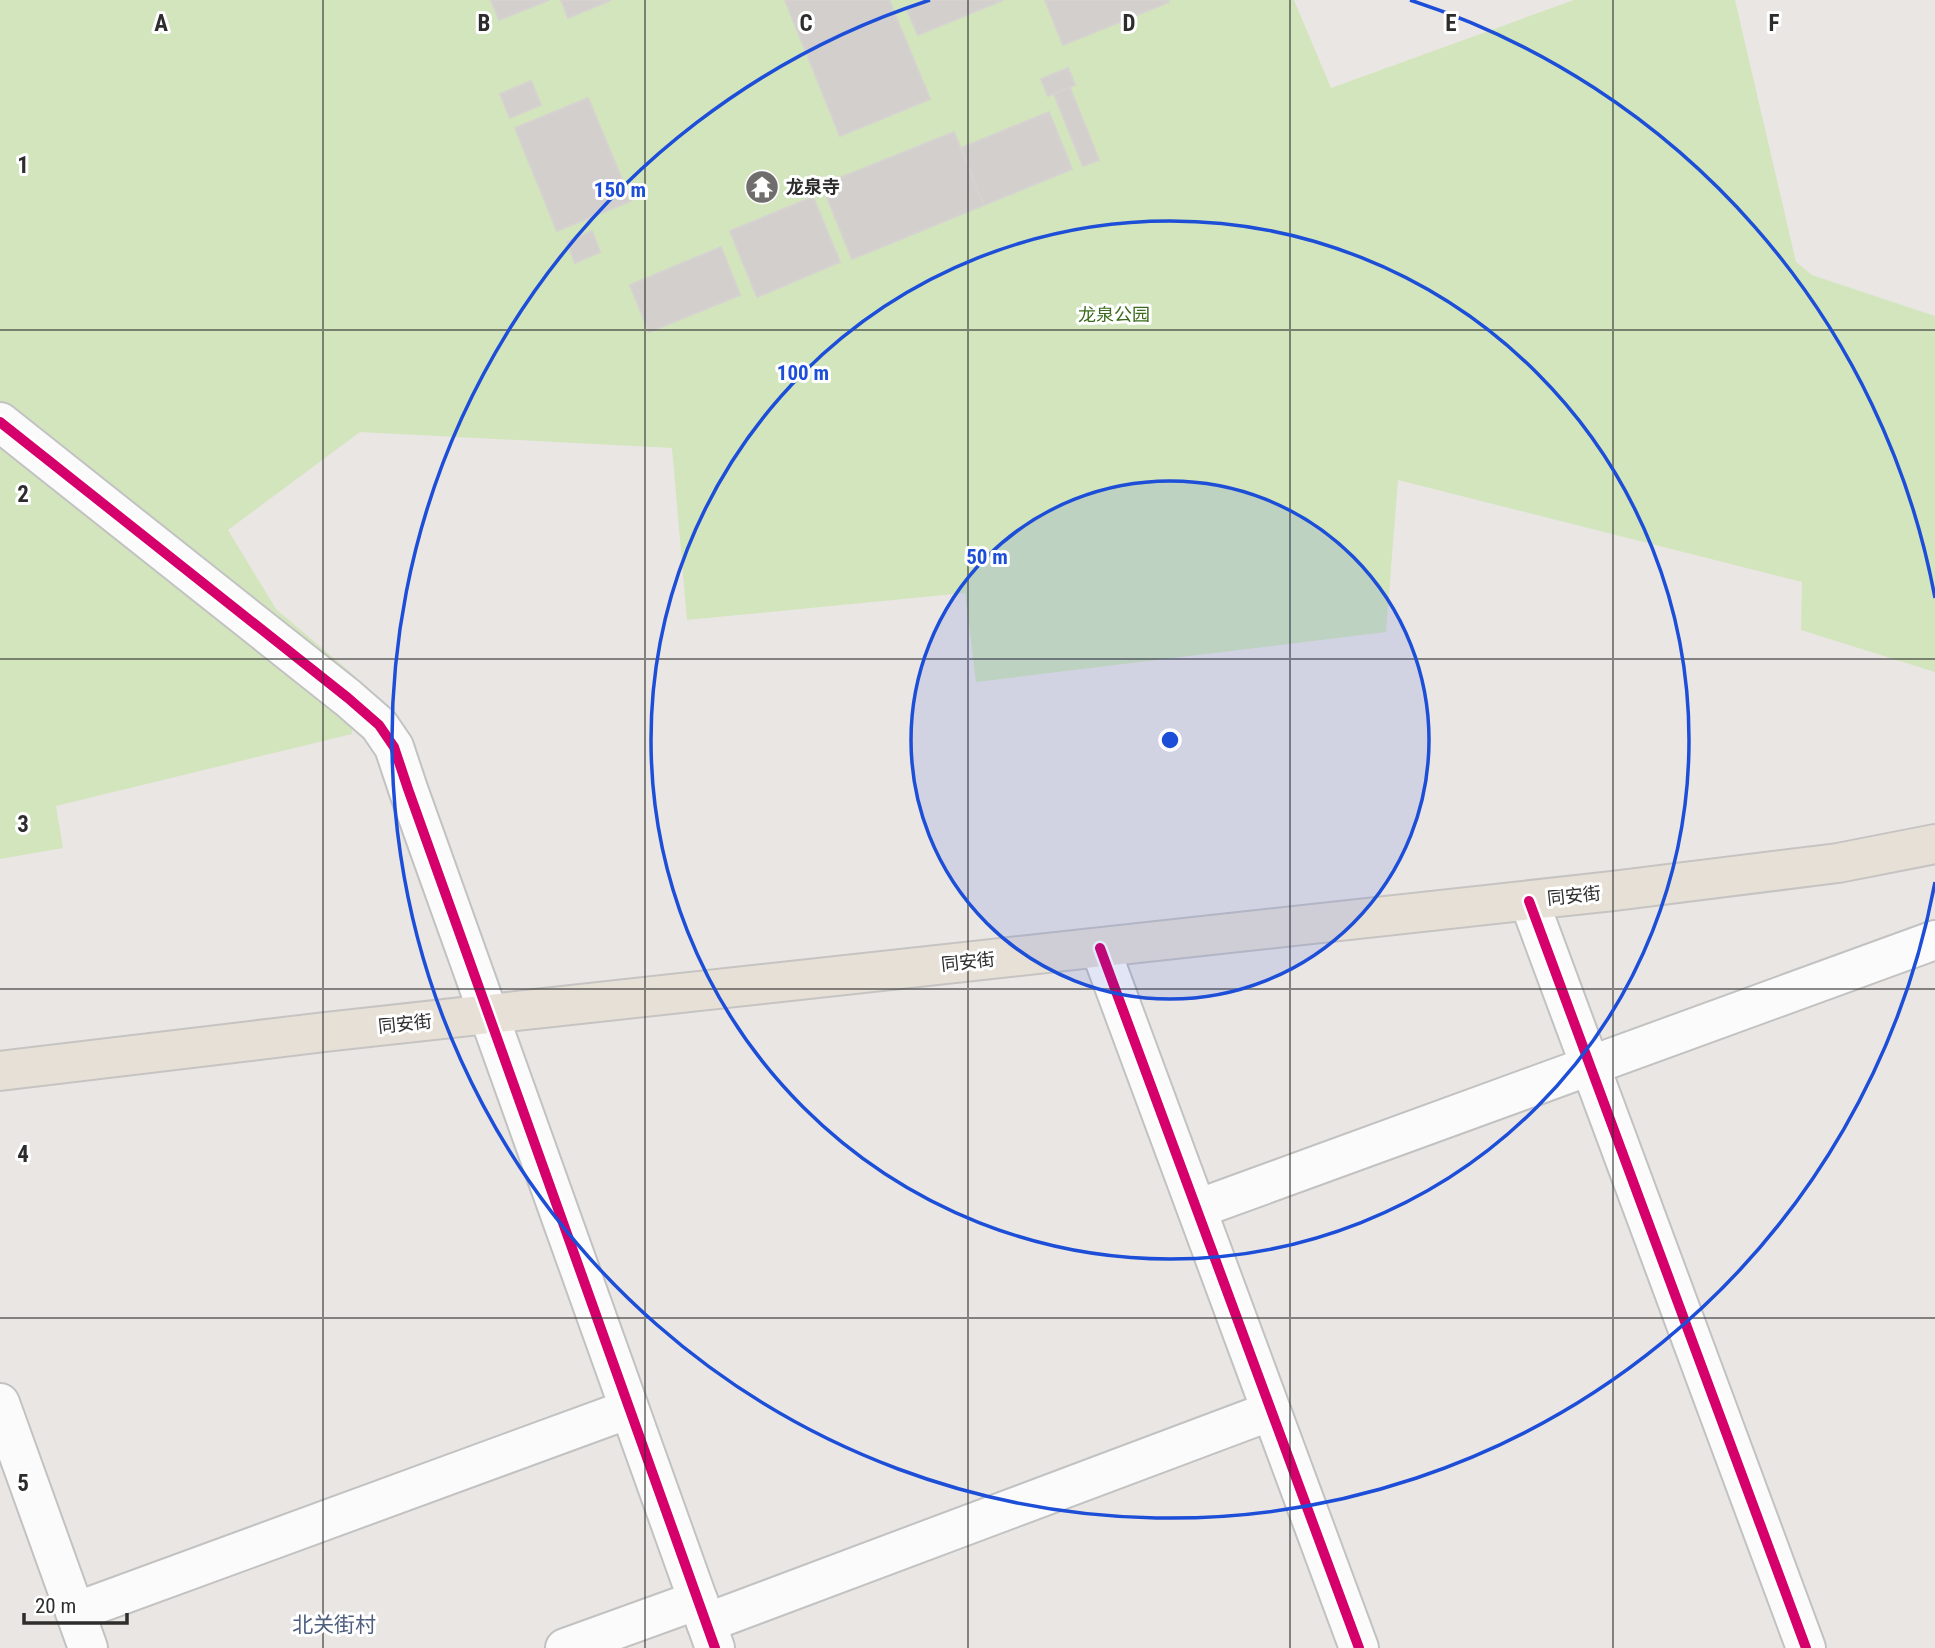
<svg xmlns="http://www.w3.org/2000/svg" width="1935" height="1648" viewBox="0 0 1935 1648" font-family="'Roboto Condensed','Noto Sans SC',sans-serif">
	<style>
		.green { fill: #d3e5bd }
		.building { fill: #d2cfcd; stroke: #d5d2d0; stroke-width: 2 }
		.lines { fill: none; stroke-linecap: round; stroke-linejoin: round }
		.minor-casing { stroke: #c2c2c2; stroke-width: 42 }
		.major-casing { stroke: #c6c4c3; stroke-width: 42 }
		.minor { stroke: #fcfbfb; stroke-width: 38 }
		.major { stroke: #e7e0d6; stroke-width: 38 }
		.cycleway-casing { stroke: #fff; stroke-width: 15 }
		.cycleway { stroke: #d6006c; stroke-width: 10 }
		.grid { fill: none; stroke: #2d2d2d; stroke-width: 2; stroke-opacity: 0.55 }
		.ring { fill: none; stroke: #1d4ed8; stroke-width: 3.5 }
		.labels { text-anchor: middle; stroke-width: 6; stroke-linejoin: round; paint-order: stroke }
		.poi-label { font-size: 18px; font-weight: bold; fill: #2d2d2d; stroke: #fff; text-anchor: start }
		.park-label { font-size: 18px; fill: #3a6b1c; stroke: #fff }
		.street-label { font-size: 18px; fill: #2d2d2d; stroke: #fff }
		.quarter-label { font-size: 21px; fill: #4d5e7e; stroke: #fff }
		.grid-label { font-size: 23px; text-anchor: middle; font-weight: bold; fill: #2d2d2d; stroke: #fff; stroke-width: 6; stroke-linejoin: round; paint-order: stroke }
		.centre { fill: #1d4ed8; stroke: #fff; stroke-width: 3.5 }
		.ring-label { font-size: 21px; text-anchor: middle; font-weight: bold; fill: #1d4ed8; stroke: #fff; stroke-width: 6; stroke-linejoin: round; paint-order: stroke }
	</style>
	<rect width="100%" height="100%" fill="#eae6e4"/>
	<!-- green -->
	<path class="green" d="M0,0h1294l37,88 243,-88h161l61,262 16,13 123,41v356l-134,-42 1,-48 -404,-102 -12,152 -410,50 -11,-89 -278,27 -15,-172 -312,-16 -132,98 48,79 80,68 -4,57 -296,72 7,42 -63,11z"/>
	<!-- building -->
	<g class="building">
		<path d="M491,0h58l-50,20z"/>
		<path d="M561,0h50l-43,18z"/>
		<path d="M785,0h104l41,99 -90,37z"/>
		<path d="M925,0h78l-85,35 -12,-27z"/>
		<path d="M1045,0h123l1,2 -106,43z"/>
		<path d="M1068,68l7,17 -27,11 -7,-17z"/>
		<path d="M531,81l10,24 -31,13 -10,-24z"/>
		<path d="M1070,88l29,72 -16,6 -29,-72z"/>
		<path d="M588,98l43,103 -74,30 -42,-103z"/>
		<path d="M1049,112l23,57 -88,36 -23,-57z"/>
		<path d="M954,132l30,73 -132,54 -30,-74z"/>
		<path d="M813,197l27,65 -83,35 -27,-66z"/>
		<path d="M592,231l8,21 -25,11 -8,-21z"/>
		<path d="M721,247l19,48 -91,37 -19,-47z"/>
	</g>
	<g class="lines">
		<!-- minor casing -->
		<g class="minor-casing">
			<g id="minor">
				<path d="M0,422l348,276 31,27 15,22 14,42 307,859"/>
				<path d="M1529,901l277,747"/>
				<path d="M1100,948l259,700"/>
				<path d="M1197,1209l738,-269"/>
				<path d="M0,1403l88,245"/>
				<path d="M75,1612l554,-203"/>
				<path d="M706,1623l565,-212"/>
				<path d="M565,1648l133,-48"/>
			</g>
		</g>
		<!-- major casing -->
		<g class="major-casing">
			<path id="major" d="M0,1071l325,-39 1288,-141 225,-28 97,-19"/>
		</g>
		<!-- minor -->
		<use href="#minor" class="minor"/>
		<!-- major -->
		<use href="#major" class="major"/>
		<!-- cycleway casing -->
		<g class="cycleway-casing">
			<g id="cycleway">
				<path d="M0,422l348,276 31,27 15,22 14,42 307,859"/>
				<path d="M1529,901l277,747"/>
				<path d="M1100,948l259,700"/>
			</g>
		</g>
		<!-- cycleway -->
		<use href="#cycleway" class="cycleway"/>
	</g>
	<!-- grid -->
	<path class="grid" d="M323,0v1648M645,0v1648M968,0v1648M1290,0v1648M1613,0v1648M0,330h1935M0,659h1935M0,989h1935M0,1318h1935"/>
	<!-- distance rings -->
	<circle cx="1170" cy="740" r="259" fill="#1d4ed8" fill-opacity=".12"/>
	<g class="ring">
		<circle cx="1170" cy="740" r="259"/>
		<circle cx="1170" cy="740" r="519"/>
		<path d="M1935 882A778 778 0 1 1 930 0M1410 0A778 778 0 0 1 1935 598"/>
	</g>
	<!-- icons -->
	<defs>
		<g id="temple-disc" transform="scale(1.75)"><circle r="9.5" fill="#6f6e6d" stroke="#fff"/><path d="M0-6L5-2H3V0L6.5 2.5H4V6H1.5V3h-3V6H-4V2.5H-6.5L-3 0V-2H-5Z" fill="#fff"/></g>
	</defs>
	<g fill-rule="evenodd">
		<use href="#temple-disc" x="762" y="187"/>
	</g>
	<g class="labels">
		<!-- poi labels -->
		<g class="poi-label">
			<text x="786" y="193">龙泉寺</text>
		</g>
		<!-- park labels -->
		<g class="park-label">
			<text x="1114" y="321">龙泉公园</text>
		</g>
		<!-- street labels -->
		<g class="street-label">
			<text transform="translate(1574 896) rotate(-6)" y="6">同安街</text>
			<text transform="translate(968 962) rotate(-6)" y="6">同安街</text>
			<text transform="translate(405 1024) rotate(-6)" y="6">同安街</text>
		</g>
		<!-- quarter labels -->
		<g class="quarter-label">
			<text x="334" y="1632">北关街村</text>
		</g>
	</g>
	<g class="grid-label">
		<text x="161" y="31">A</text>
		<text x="484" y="31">B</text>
		<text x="806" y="31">C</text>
		<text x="1129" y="31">D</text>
		<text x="1451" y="31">E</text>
		<text x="1774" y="31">F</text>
		<text x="23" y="173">1</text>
		<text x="23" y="502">2</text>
		<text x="23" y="832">3</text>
		<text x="23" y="1162">4</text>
		<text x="23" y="1491">5</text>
	</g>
	<circle cx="1170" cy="740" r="10" class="centre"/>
	<g class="ring-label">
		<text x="620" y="197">150 m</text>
		<text x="803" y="380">100 m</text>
		<text x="987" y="564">50 m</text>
	</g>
	<!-- scale -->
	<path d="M24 1613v10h103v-10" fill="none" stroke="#2d2d2d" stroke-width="3.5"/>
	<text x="35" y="1613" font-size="21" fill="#2d2d2d" stroke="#ffffff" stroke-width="5" paint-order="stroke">20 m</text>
</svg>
